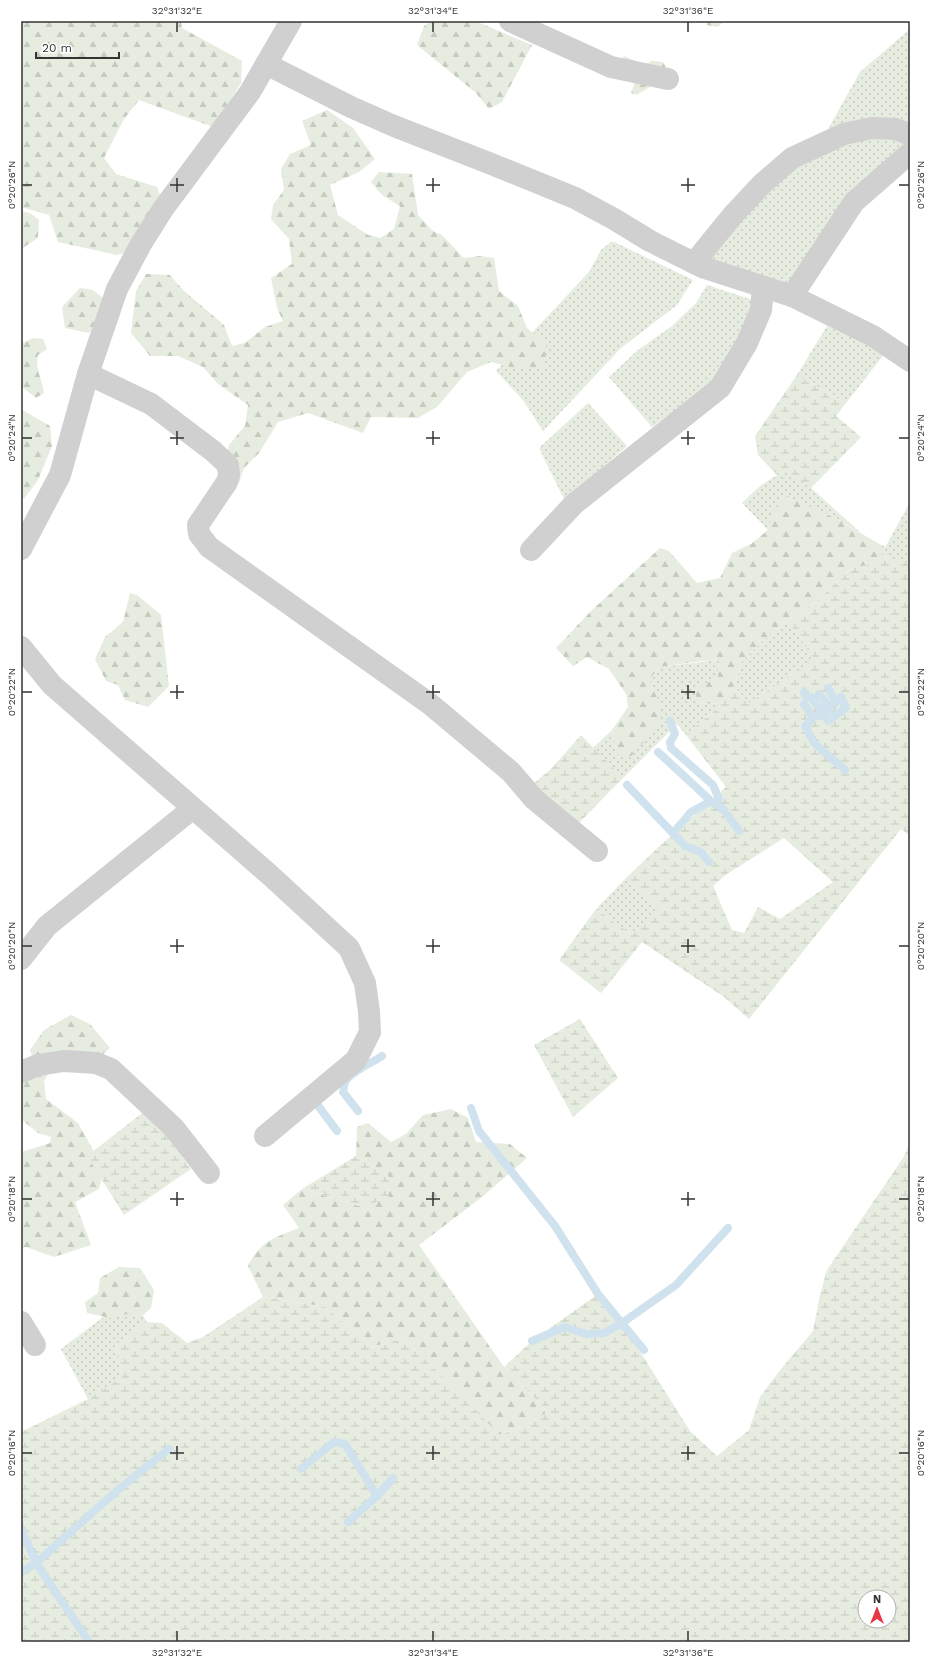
<svg xmlns="http://www.w3.org/2000/svg" width="931" height="1663" font-family="'Work Sans',sans-serif">
<defs>
<pattern id="grass-dots" width="8" height="8" patternUnits="userSpaceOnUse"><rect width="8" height="8" fill="#e6ecdf"/><path d="M2 2h.1M6 6h.1" fill="none" stroke="#c6cbc0" stroke-width="1.8" stroke-linecap="round"/></pattern>
<pattern id="forest-firs" width="22" height="20" patternUnits="userSpaceOnUse"><rect width="22" height="20" fill="#e6ecdf"/><path d="M5 1l3.5 6h-7zM16 11l3.5 6h-7z" fill="#c6cbc0"/></pattern>
<pattern id="wetland-marsh" width="20" height="14" patternUnits="userSpaceOnUse"><rect width="20" height="14" fill="#e6ecdf"/><path d="M1 5h8M5 5V1M11 12h8M15 12V8" fill="none" stroke="#c6cbc0"/></pattern>
</defs>
<rect width="100%" height="100%" fill="#fff"/>
<!-- grass -->
<g fill="url(#grass-dots)">
<polygon points="910,29 910,124 827,131 860,72"/>
<polygon points="857,137 907,140 791,287 709,263 744,212 805,156"/>
<polygon points="612,241 693,280 677,305 621,348 543,431 523,400 496,371 589,272 601,250"/>
<polygon points="707,285 753,300 750,326 709,386 652,427 609,377 638,350 672,326 696,303"/>
<polygon points="827,326 886,352 846,403 797,375"/>
<polygon points="588,403 627,446 565,501 539,448"/>
<polygon points="785,470 809,486 861,533 827,514 774,510 768,530 742,503 760,486"/>
<polygon points="910,502 910,564 881,555"/>
<polygon points="788,621 815,659 748,704 734,686 742,661 772,632"/>
<polygon points="719,660 718,677 699,704 723,703 686,735 677,724 623,778 593,748 612,730 616,754 661,706 649,680 659,667"/>
<polygon points="625,879 661,908 631,934 596,909"/>
<polygon points="130,1297 147,1322 115,1345 122,1377 88,1399 61,1349"/>
</g>
<!-- forest -->
<g fill="url(#forest-firs)">
<polygon points="21,21 181,21 182,28 242,61 241,83 213,127 139,100 124,119 104,158 116,174 157,187 168,217 153,245 117,255 58,242 49,215 21,207"/>
<polygon points="431,21 475,21 532,45 502,102 489,109 476,93 417,45 424,26"/>
<polygon points="707,21 724,21 718,27 707,25"/>
<path d="M624,56L645,65L651,61L663,62L669,73C660,83 648,87 637,95L631,93L635,82L617,65Z"/>
<polygon points="327,110 353,128 375,159 359,172 330,185 338,215 368,235 380,238 394,229 400,206 382,195 371,182 379,172 412,174 418,215 433,231 442,235 464,258 480,256 494,258 499,291 518,306 527,328 546,344 545,368 519,369 491,362 467,372 437,407 418,418 371,417 363,433 308,413 278,422 259,453 244,468 239,483 232,483 222,472 229,445 245,426 248,405 218,384 203,367 178,356 150,356 131,333 136,291 146,274 170,275 183,290 224,325 232,346 245,343 265,327 283,321 277,308 271,278 292,264 289,239 271,219 273,205 284,190 281,169 290,154 311,145 302,121"/>
<polygon points="21,211 30,213 39,220 38,238 21,249"/>
<polygon points="80,288 93,290 104,299 100,316 89,333 65,328 62,307"/>
<path d="M33,338L43,339L47,349L38,355C35,371 42,377 44,393L36,398L21,386V344Z"/>
<polygon points="21,409 50,426 52,446 38,480 24,499 21,497"/>
<polygon points="787,496 827,514 885,547 879,562 850,569 818,600 772,632 742,661 734,686 723,703 698,704 695,689 718,677 719,660 702,661 659,667 649,680 661,706 661,723 631,756 616,754 612,730 628,707 626,694 609,669 587,657 573,666 556,648 592,610 660,548 669,551 697,583 720,578 732,553 751,544 768,530 774,509"/>
<polygon points="130,593 137,595 161,615 169,686 148,707 125,700 118,685 106,681 95,659 105,637 123,622"/>
<polygon points="71,1015 90,1024 110,1048 101,1056 50,1071 44,1081 46,1099 78,1123 104,1170 99,1189 75,1202 91,1245 54,1257 26,1247 21,1248 21,1152 50,1143 51,1137 38,1133 21,1119 21,1082 33,1058 30,1050 44,1030"/>
<path d="M451,1109L468,1118L476,1142L510,1144L527,1158L482,1197L419,1245L504,1367L548,1412L526,1425L499,1435L404,1338L372,1347L326,1307L263,1297L248,1266C259,1242 275,1237 299,1228L283,1205L302,1189L359,1206L389,1176L356,1156L357,1127L368,1123L391,1142L406,1134L423,1115Z"/>
<polygon points="119,1267 140,1268 154,1290 151,1308 141,1317 128,1314 110,1318 87,1313 85,1302 98,1293 100,1278"/>
</g>
<!-- wetland -->
<g fill="url(#wetland-marsh)" fill-rule="evenodd">
<polygon points="797,375 846,403 836,416 861,437 811,488 785,470 777,475 758,455 755,436"/>
<path d="M881,555L910,564V836L901,829L749,1019L724,997L642,942L601,993L559,960L596,909L631,934L660,908L625,879L664,842L726,787L686,735L723,703L734,686L748,704L814,659L788,621L818,600L850,569L878,562ZM784,838L833,882L780,919L758,907L744,933L732,930L713,886L727,874Z"/>
<polygon points="581,735 623,778 574,828 533,784 551,769"/>
<polygon points="580,1019 618,1078 573,1117 534,1045"/>
<polygon points="145,1111 167,1136 191,1169 124,1215 87,1156"/>
<path d="M910,1143V1642H21V1432L88,1399L122,1377L115,1345L147,1322L162,1323L187,1343L203,1337L263,1297L326,1307L372,1347L404,1338L500,1435L526,1425L548,1412L504,1367L532,1341L598,1294L622,1323L690,1431L717,1456L749,1430L760,1397L781,1369L813,1331L820,1295L827,1270L903,1158ZM865,1597H889V1621H865Z"/>
<polygon points="356,1156 389,1176 389,1199 359,1206 302,1189"/>
</g>
<g fill="none" stroke-linecap="round" stroke-linejoin="round">
<!-- stream -->
<g stroke="#cfe2ee" stroke-width="8">
<polyline points="828,688 836,702 830,708"/>
<polyline points="804,692 806,697 811,697 823,714 819,716"/>
<polyline points="819,694 830,708 823,714 828,721 846,708 841,697"/>
<polyline points="804,704 813,718 805,726 814,743 845,770"/>
<polyline points="670,721 675,734 670,742 671,748 713,785 719,799 717,805"/>
<polyline points="658,752 711,801 724,810 739,831"/>
<polyline points="627,785 685,846 701,852 709,862"/>
<polyline points="673,833 691,812 711,801"/>
<polyline points="310,1107 316,1103 337,1131"/>
<polyline points="471,1108 479,1131 555,1226 598,1294 644,1350"/>
<path d="M358,1111L343,1092C344,1089 344,1085 345,1082C350,1072 372,1063 382,1056"/>
<polyline points="532,1341 565,1327 586,1334 604,1333 622,1323 676,1285 728,1228"/>
<polyline points="301,1469 334,1442 345,1444 377,1496"/>
<polyline points="348,1522 377,1496 393,1478"/>
<polyline points="21,1528 36,1563 89,1642"/>
<polyline points="21,1572 36,1563 119,1489 169,1449"/>
</g>
<!-- minor -->
<g stroke="#d0d0d0" stroke-width="22">
<polyline points="510,21 611,67 668,79"/>
<polyline points="266,64 351,107 394,126 489,163 575,198 614,219 650,241 702,267 792,296 873,336 910,361"/>
<polyline points="694,263 733,215 762,184 792,158 844,134 872,128 896,129 910,135"/>
<polyline points="792,296 854,202 910,153"/>
<polyline points="88,374 151,404 213,451 228,465 229,475 227,482 198,525 199,534 209,547 430,704 511,772 534,799 597,851"/>
<polyline points="21,549 60,475 88,374 117,289 141,244 163,209 250,92 291,21"/>
<polyline points="531,550 574,504 720,388 747,343 761,310 763,287"/>
<polyline points="21,647 52,685 271,876 349,948 365,983 369,1012 370,1032 356,1060 265,1136"/>
<polyline points="21,959 47,926 192,809"/>
<polyline points="21,1072 38,1065 64,1061 96,1063 111,1069 174,1128 209,1173"/>
<polyline points="21,1322 35,1345"/>
</g>
</g>
<!-- ticks -->
<path fill="none" stroke="#333" stroke-width="1.5" d="M177,22V32M433,22V32M688,22V32M177,178V192M433,178V192M688,178V192M22,185H32M170,185H184M426,185H440M681,185H695M899,185H909M177,431V445M433,431V445M688,431V445M22,438H32M170,438H184M426,438H440M681,438H695M899,438H909M177,685V699M433,685V699M688,685V699M22,692H32M170,692H184M426,692H440M681,692H695M899,692H909M177,939V953M433,939V953M688,939V953M22,946H32M170,946H184M426,946H440M681,946H695M899,946H909M177,1192V1206M433,1192V1206M688,1192V1206M22,1199H32M170,1199H184M426,1199H440M681,1199H695M899,1199H909M177,1446V1460M433,1446V1460M688,1446V1460M22,1453H32M170,1453H184M426,1453H440M681,1453H695M899,1453H909M177,1631V1641M433,1631V1641M688,1631V1641"/>
<!-- border -->
<rect width="931" height="1663" fill="none" stroke="#ffffff" stroke-width="44"/>
<!-- north arrow -->
<g transform="translate(877 1609)"><circle r="19" fill="#ffffff" stroke="#adadad"/>
<path d="M0-3L7 15L0 10L-7 15Z" fill="#e63946"/>
<text y="-6" font-size="11" font-weight="bold" text-anchor="middle" fill="#333333">N</text>
</g>
<!-- scale -->
<path d="M36 52v6h83v-6" fill="none" stroke="#333333" stroke-width="2"/>
<text x="42" y="52" font-size="12" fill="#333333" stroke="#ffffff" stroke-width="3" paint-order="stroke">20 m</text>
<rect x="22" y="22" width="887" height="1619" fill="none" stroke="#333" stroke-width="1.5"/>
<g font-size="10" text-anchor="middle" fill="#333">
<text x="177" y="14">32°31'32"E</text>
<text x="433" y="14">32°31'34"E</text>
<text x="688" y="14">32°31'36"E</text>
<text transform="translate(11 185) rotate(-90)" y="4">0°20'26"N</text>
<text transform="translate(920 185) rotate(-90)" y="4">0°20'26"N</text>
<text transform="translate(11 438) rotate(-90)" y="4">0°20'24"N</text>
<text transform="translate(920 438) rotate(-90)" y="4">0°20'24"N</text>
<text transform="translate(11 692) rotate(-90)" y="4">0°20'22"N</text>
<text transform="translate(920 692) rotate(-90)" y="4">0°20'22"N</text>
<text transform="translate(11 946) rotate(-90)" y="4">0°20'20"N</text>
<text transform="translate(920 946) rotate(-90)" y="4">0°20'20"N</text>
<text transform="translate(11 1199) rotate(-90)" y="4">0°20'18"N</text>
<text transform="translate(920 1199) rotate(-90)" y="4">0°20'18"N</text>
<text transform="translate(11 1453) rotate(-90)" y="4">0°20'16"N</text>
<text transform="translate(920 1453) rotate(-90)" y="4">0°20'16"N</text>
<text x="177" y="1656">32°31'32"E</text>
<text x="433" y="1656">32°31'34"E</text>
<text x="688" y="1656">32°31'36"E</text>
</g>
</svg>
